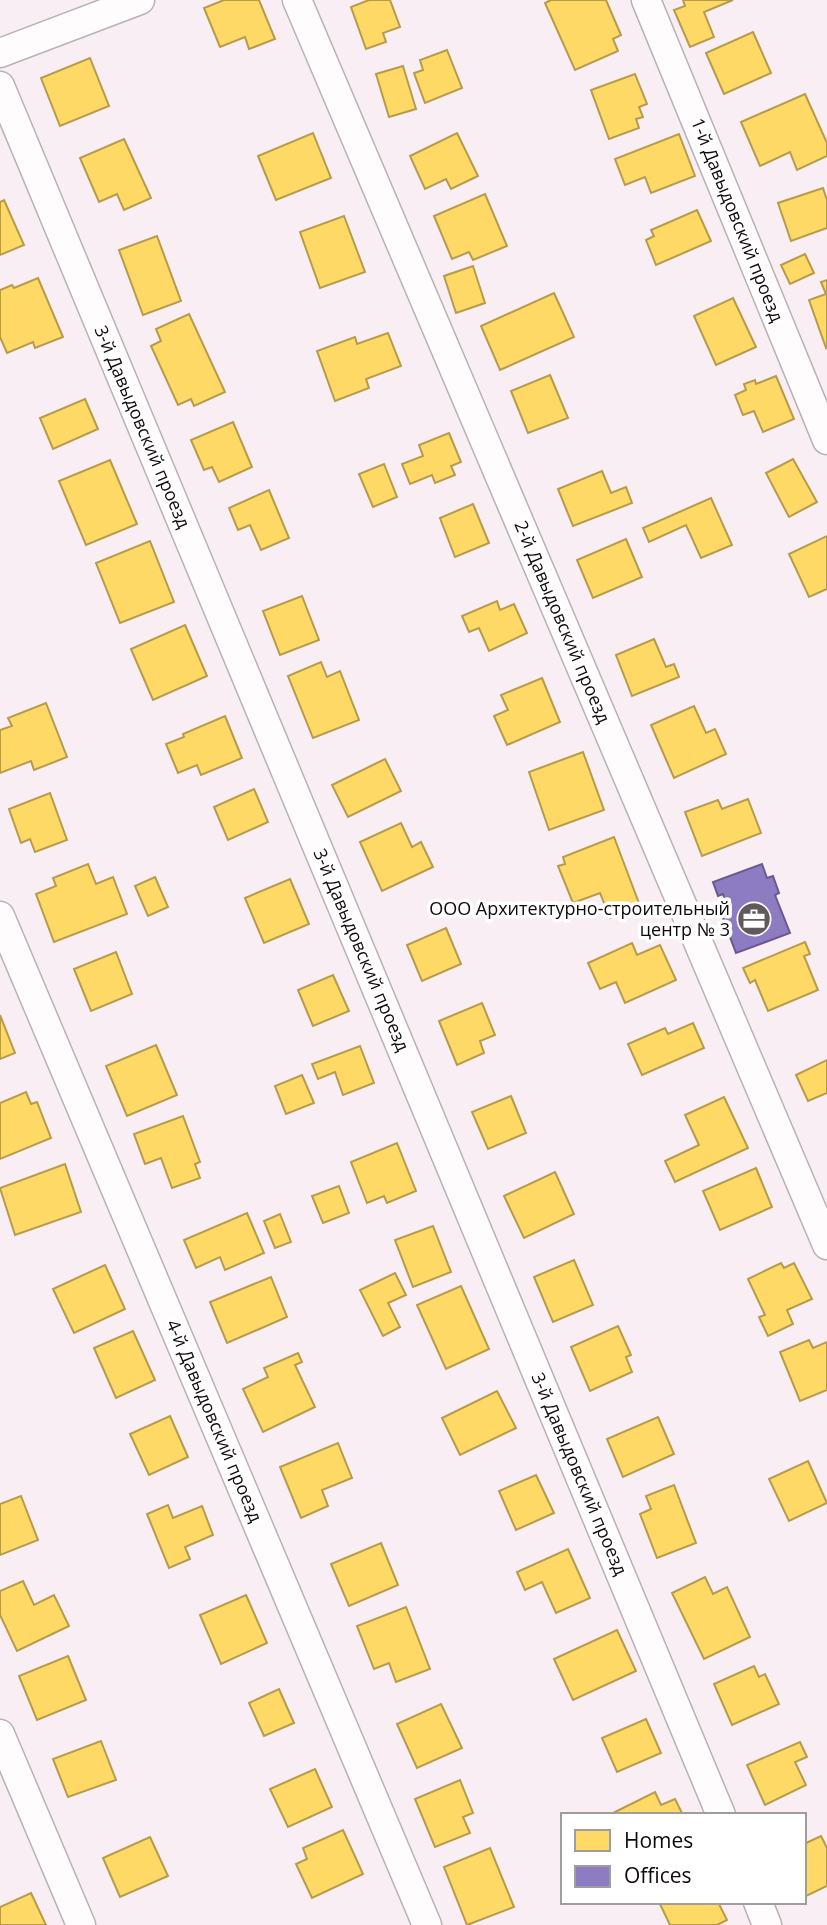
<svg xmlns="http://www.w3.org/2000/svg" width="827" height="1925" font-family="'Open Sans',sans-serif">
<rect width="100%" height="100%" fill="#f8eef4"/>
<!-- homes -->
<g fill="#ffd966" stroke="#b79b4b" stroke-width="2">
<polygon points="224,0 259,0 275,39 249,49 245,37 220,47 204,8"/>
<polygon points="369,0 390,0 400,27 383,33 386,42 366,49 351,7"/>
<polygon points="551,0 606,0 621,35 613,39 618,51 575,70 545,3"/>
<polygon points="683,0 733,0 704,12 714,37 690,47 674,10 685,6"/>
<polygon points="753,32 771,73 724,94 706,53"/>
<polygon points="447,50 462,88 425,103 414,73 423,70 420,60"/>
<polygon points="90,58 109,106 60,126 41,78"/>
<polygon points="403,66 416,109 389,117 376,74"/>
<polygon points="635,74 647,104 639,107 643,117 636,119 639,128 609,139 591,90"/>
<polygon points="805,94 827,143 827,156 797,170 790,152 760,166 741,122"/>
<polygon points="313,133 331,178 276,200 258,156"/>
<polygon points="457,133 478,176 451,189 446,179 425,189 410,156"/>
<polygon points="679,134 695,176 651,193 645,177 625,185 615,159"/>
<polygon points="124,139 151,198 124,210 117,194 99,202 80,158"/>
<polygon points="823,188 827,200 827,228 791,241 778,203"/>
<polygon points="485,194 507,246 473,260 469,252 452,259 434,216"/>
<polygon points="4,200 24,245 0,255 0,202"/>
<polygon points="697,210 711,241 656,265 646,240 654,236 651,230"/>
<polygon points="344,216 365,272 320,288 300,232"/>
<polygon points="157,236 181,301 143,315 119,250"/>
<polygon points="805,254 814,273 790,284 781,265"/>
<polygon points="473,266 485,303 456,313 444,276"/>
<polygon points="38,278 63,337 35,348 33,342 7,353 0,337 0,290 12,285 14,288"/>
<polygon points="827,280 827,347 826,348 809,300 826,294 821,282"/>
<polygon points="554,293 574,337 500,370 481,326"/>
<polygon points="733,298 756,347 716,365 694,316"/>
<polygon points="189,314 225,392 194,406 191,399 178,405 151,346 161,341 156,329"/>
<polygon points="388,333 401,366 366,379 369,388 335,401 317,351 355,337 357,344"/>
<polygon points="550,375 568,418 528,433 511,391"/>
<polygon points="776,376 794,419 763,432 754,411 743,415 735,395 746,390 744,384 755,380 756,384"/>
<polygon points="85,399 98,429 53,449 40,418"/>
<polygon points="233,422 252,467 219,482 212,467 204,470 191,440"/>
<polygon points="449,433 461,462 451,466 455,475 435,483 432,475 410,484 402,464 423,456 419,445"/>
<polygon points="793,459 817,502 789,517 766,473"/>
<polygon points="110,460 137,524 86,545 59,481"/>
<polygon points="384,464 397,497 373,507 359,474"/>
<polygon points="602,471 611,493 626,487 632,503 573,526 558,489"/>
<polygon points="269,490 289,538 261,550 250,525 238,530 229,508"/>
<polygon points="711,498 732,545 701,558 686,525 649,542 643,528"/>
<polygon points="473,504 489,543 455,557 440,518"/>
<polygon points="827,536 827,589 809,597 789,554"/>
<polygon points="626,539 642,577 593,598 577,560"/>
<polygon points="150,541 174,602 120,623 96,563"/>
<polygon points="302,596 319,640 280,655 263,611"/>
<polygon points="497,601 500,610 514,604 527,633 489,651 479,628 469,632 462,616"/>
<polygon points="185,625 207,676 153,700 131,649"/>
<polygon points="654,639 666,667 674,664 679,677 632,696 616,655"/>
<polygon points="321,662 327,677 340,671 359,720 313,738 288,676"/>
<polygon points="542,678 560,722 507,745 494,716 508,710 501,695"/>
<polygon points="46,703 67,757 34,770 31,761 0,773 0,730 12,726 8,718"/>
<polygon points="694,706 706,733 715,729 726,754 674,778 651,725"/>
<polygon points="225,716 242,758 201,775 197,765 178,773 166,744 184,737 183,734"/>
<polygon points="583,752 604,810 549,830 529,772"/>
<polygon points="385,759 401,791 348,817 332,785"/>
<polygon points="254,789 268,822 228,840 214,807"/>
<polygon points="50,793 67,840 35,852 30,839 21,843 9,809"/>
<polygon points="748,799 761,833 702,856 685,812 718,800 722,809"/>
<polygon points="401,823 412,847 421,842 433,867 382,891 360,842"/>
<polygon points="614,837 640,906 610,918 600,893 573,903 558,866 565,864 563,857"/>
<polygon points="88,864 96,884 113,877 127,914 54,942 36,894 56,886 53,878"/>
<polygon points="155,877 168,907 148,916 135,886"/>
<polygon points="290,879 309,924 264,943 245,898"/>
<polygon points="446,928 461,964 422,981 407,945"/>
<polygon points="805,942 810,954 804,956 818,990 768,1011 755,980 750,983 743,968"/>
<polygon points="632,943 637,955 660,945 676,980 625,1003 616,982 600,989 588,963"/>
<polygon points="116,952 132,994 91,1011 74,969"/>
<polygon points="333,975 349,1011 313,1026 298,990"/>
<polygon points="482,1003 495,1035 480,1041 484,1053 457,1065 439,1021"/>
<polygon points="0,1015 15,1053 0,1059"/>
<polygon points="693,1023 704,1048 642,1075 628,1044 665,1028 668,1034"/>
<polygon points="156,1045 177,1095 127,1116 106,1066"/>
<polygon points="360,1046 374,1083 343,1095 335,1072 318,1079 312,1064"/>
<polygon points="827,1060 827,1093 808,1101 796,1075"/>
<polygon points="302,1075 314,1103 286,1114 275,1086"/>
<polygon points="26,1092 31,1104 37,1102 51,1138 0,1159 0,1103"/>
<polygon points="511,1096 526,1133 488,1149 472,1112"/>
<polygon points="724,1097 748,1148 675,1182 665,1161 699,1145 685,1115"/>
<polygon points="183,1116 200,1162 195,1164 200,1178 172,1188 161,1158 145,1164 134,1134"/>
<polygon points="397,1143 416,1191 387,1203 384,1196 367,1203 351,1162"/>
<polygon points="65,1164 81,1212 15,1235 0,1188"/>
<polygon points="756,1168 772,1207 720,1230 703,1191"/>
<polygon points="555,1172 574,1214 524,1238 504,1196"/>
<polygon points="339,1186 349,1213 323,1223 312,1196"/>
<polygon points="247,1213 264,1253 225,1270 220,1257 196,1268 184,1240"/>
<polygon points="280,1214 291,1242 275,1248 264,1221"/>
<polygon points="433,1226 451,1272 413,1287 395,1240"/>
<polygon points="574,1260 593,1305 553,1322 534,1277"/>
<polygon points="781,1263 784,1268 794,1263 812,1299 787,1310 793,1324 768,1336 759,1317 765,1315 748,1279"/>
<polygon points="105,1265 125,1309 74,1333 53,1289"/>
<polygon points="395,1273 406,1295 388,1303 400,1327 383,1336 360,1290"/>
<polygon points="271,1277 287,1317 227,1343 210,1302"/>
<polygon points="461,1286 489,1349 446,1369 417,1305"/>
<polygon points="618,1326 631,1355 626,1357 632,1372 590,1391 571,1347"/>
<polygon points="133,1331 155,1380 116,1398 94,1348"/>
<polygon points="809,1340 813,1348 827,1342 827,1390 800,1401 780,1352"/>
<polygon points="298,1353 302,1362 295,1365 315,1407 263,1432 243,1389 268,1377 264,1368"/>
<polygon points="497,1391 516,1428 460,1455 442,1418"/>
<polygon points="170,1416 188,1457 149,1475 130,1434"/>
<polygon points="658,1417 674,1454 623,1477 607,1439"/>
<polygon points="338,1443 352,1478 322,1490 328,1506 301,1518 280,1467"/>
<polygon points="808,1461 827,1503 789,1521 769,1479"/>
<polygon points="536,1475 554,1513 516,1530 499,1491"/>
<polygon points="674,1485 696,1543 657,1558 640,1514 651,1509 646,1496"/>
<polygon points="21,1496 38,1540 0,1555 0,1504"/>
<polygon points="168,1505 173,1518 202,1506 213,1535 185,1547 190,1559 169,1568 147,1514"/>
<polygon points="381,1543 398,1585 349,1606 331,1564"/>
<polygon points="568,1549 590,1598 556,1613 542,1582 525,1590 517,1572"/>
<polygon points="705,1577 713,1594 727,1587 750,1637 704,1659 672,1593"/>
<polygon points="23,1581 34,1605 54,1595 69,1626 17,1651 0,1615 0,1591"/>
<polygon points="246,1595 267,1643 221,1664 200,1615"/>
<polygon points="406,1607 430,1669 396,1682 389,1663 374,1669 357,1626"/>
<polygon points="617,1630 636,1671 573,1700 554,1659"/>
<polygon points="68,1656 86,1700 37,1720 19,1676"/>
<polygon points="754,1666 759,1677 765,1674 779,1704 732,1725 714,1684"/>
<polygon points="279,1689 294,1723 264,1736 249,1703"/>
<polygon points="441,1704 462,1748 417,1768 397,1724"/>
<polygon points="646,1719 661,1753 617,1772 602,1738"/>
<polygon points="101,1741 116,1780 68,1797 53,1759"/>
<polygon points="800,1742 807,1757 795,1762 806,1785 765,1805 747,1765"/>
<polygon points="315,1769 332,1807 288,1827 270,1789"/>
<polygon points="460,1780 473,1813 463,1817 470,1833 435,1847 415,1799"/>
<polygon points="655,1792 661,1805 675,1799 683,1815 609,1815"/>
<polygon points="343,1830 363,1874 312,1898 296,1864 307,1859 303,1848"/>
<polygon points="821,1836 827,1848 827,1886 804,1897 804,1844"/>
<polygon points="150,1837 168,1876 120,1897 103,1858"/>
<polygon points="490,1848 514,1907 467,1925 444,1867"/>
<polygon points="31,1893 46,1925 0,1925 0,1907"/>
<polygon points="659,1902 718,1902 727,1920 717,1925 670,1925"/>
</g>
<!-- offices -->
<polygon fill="#8e7cc3" stroke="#685a8c" stroke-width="2" points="762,864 767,878 773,876 779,893 775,895 790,933 736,953 718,905 726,902 723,894 718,896 713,882"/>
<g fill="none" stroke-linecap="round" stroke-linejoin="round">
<!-- street casing -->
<g stroke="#b9b1b6" stroke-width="31">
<g id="street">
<polyline points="297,0 827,1245"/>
<polyline points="646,0 827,440"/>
<polyline points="0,53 140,0"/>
<polyline points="0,86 721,1815"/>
<polyline points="0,916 427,1925"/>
<polyline points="0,1734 81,1925"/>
<polyline points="758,1902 767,1925"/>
</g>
</g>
<!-- street -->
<use href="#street" stroke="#fefcfd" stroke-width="28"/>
</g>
<!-- icons -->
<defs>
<g id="office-disc" transform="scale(1.75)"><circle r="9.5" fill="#61595e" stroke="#fff"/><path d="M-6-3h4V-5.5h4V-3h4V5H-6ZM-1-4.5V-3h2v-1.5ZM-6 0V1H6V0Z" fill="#fff"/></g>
</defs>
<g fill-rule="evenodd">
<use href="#office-disc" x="754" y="919"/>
</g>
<g text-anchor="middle" stroke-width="7" stroke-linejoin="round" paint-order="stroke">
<!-- street labels -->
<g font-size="18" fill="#0f090d" stroke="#fff">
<text transform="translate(737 220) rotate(68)" y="6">1-й Давыдовский проезд</text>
<text transform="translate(142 427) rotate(67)" y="6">3-й Давыдовский проезд</text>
<text transform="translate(562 622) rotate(67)" y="6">2-й Давыдовский проезд</text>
<text transform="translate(361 950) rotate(67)" y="6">3-й Давыдовский проезд</text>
<text transform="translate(214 1421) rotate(67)" y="6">4-й Давыдовский проезд</text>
<text transform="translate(579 1474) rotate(67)" y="6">3-й Давыдовский проезд</text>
</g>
<!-- poi labels -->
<g font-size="18" fill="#0f090d" stroke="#fff" text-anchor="end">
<text x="730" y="915">ООО Архитектурно-строительный<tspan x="730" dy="21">центр № 3</tspan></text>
</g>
</g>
<!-- legend -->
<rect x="561" y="1813" width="245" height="91" fill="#ffffff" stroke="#9f9d9e" stroke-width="2"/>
<rect x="575" y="1830" width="35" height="21" fill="#ffd966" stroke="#9f9d9e" stroke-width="2"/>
<text x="624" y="1848" font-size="21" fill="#0f090d">Homes</text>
<rect x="575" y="1866" width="35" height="21" fill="#8e7cc3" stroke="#9f9d9e" stroke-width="2"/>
<text x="624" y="1883" font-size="21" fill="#0f090d">Offices</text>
</svg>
